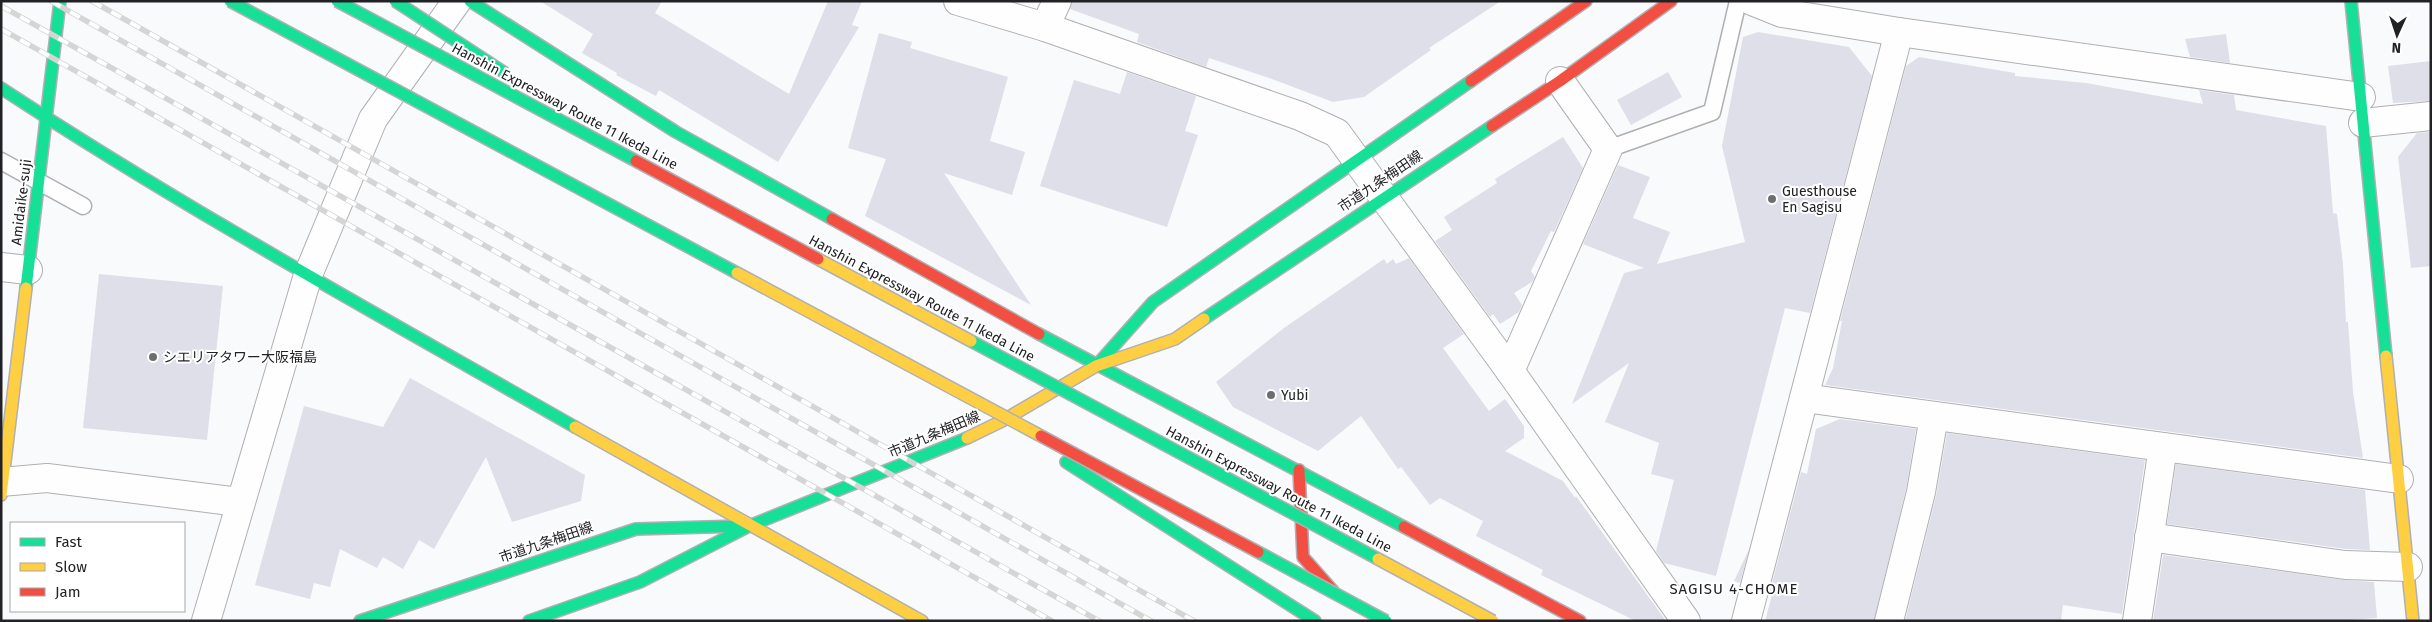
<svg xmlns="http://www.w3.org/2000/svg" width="2432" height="622" font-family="'Fira Sans','Noto Sans JP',sans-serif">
<rect width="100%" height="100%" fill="#f9fafc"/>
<!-- building -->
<g fill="#dedfe9">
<polygon points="540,1 662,1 655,13 789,94 828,1 862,1 852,25 859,27 778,162 659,90 656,96 616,75 617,73 582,53 593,34"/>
<polygon points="1072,1 1501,1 1429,48 1431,50 1364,97 1333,102 1272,79 1209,58 1206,67 1137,42 1139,34 1070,9"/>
<polygon points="1758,32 1849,47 1872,76 1810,313 1785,308 1716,576 1664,563 1656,551 1674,480 1651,474 1659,443 1605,422 1629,363 1572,404 1624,273 1644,268 1583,244 1618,165 1650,177 1633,218 1670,232 1657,264 1745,242 1722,146 1743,37"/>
<polygon points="879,33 912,42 910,48 1008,77 990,141 1025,152 1012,195 944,173 1031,305 865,216 886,159 848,148"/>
<polygon points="2226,34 2230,63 2190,57 2185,39"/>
<polygon points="1919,57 2015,73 2015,76 2086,83 2203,104 2199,90 2234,95 2236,110 2326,126 2333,213 2337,214 2343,264 2346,322 2348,322 2353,392 2363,458 1825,385 1833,368 1842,321 1840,321 1906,66"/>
<polygon points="2431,61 2431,101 2393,103 2388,66"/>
<polygon points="1127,72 1196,96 1185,131 1198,135 1167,227 1040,186 1074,80 1120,94"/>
<polygon points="1668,72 1682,97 1631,125 1617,100"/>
<polygon points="2431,132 2431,266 2411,268 2398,157 2417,133"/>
<polygon points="1563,137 1583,168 1554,232 1551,231 1531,271 1535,277 1532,282 1514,293 1522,305 1519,312 1500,324 1493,314 1490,317 1435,241 1452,230 1444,217 1497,183 1495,179"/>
<polygon points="1409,258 1464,334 1443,348 1489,411 1505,399 1524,426 1524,438 1505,451 1563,481 1575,498 1576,496 1666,621 1636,621 1541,575 1543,570 1476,536 1483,521 1440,498 1430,505 1401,467 1398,469 1361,416 1318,451 1233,407 1216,382 1284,328 1384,259 1387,264 1393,259 1396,264"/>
<polygon points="99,274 223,286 207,440 83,428"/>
<polygon points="410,378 585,475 581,501 512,522 486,457 434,549 419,540 403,569 383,557 377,568 340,549 330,587 314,583 310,599 255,585 304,406 383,427"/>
<polygon points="1840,419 1916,429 1906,489 1874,621 1765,621 1773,591 1770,591 1801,472 1807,474 1816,429"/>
<polygon points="1947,433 2145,460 2122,614 2063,605 2061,621 1905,621 1936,496"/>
<polygon points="2176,464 2365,490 2370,550 2346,549 2167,524"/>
<polygon points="1749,549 1740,583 1734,581"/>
<polygon points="2163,555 2343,580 2374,582 2377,618 2334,621 2153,621"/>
</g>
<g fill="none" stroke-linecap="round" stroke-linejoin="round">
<!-- lane casing -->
<g stroke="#b0b0b3" stroke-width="19">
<g id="lane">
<polyline points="1608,149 1712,112 1738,1"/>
<polyline points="1,161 83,206"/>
</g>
</g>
<!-- street casing -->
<g stroke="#b0b0b3" stroke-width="30">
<g id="street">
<polyline points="958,1 1045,27 1300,116 1337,133 1510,371 1686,621"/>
<polyline points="1752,1 1782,13 1899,32 2361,97"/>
<polyline points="1045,27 1057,1"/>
<polyline points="2363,123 2431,116"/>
<polyline points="1,267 28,270"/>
<polyline points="1510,371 1608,149 1560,81"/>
<polyline points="1804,398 2399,479"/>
<polyline points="1,482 47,478 239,502"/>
<polyline points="2149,537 2345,565 2408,567"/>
<polyline points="206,621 308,275 373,119 457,1"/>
<polyline points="1746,621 1899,32"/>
<polyline points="1889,621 1921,492 1934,416"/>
<polyline points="2137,621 2163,447"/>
</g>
</g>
<!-- fast casing -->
<g stroke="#b0b0b3" stroke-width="14">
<g id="fast">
<polyline points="470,1 676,132 832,219"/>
<polyline points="2351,1 2386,356"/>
<path d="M1,88C187,210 382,317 575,427"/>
<polyline points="26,288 60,1"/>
<polyline points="1204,319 1492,126"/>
<polyline points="1039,334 1404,527"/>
<polyline points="1097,365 1153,302 1471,81"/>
<polyline points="1066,462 1315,621"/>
<polyline points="360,621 636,529 742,526"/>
<polyline points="529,621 640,582 749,526 967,438"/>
</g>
</g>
<!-- slow casing -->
<g stroke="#b0b0b3" stroke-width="14">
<g id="slow">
<polyline points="2386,356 2413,621"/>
<polyline points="575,427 922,621"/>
<polyline points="967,438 1002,421 1096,366 1175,339 1204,319"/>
<polyline points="1,495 26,288"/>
</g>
</g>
<!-- jam casing -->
<g stroke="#b0b0b3" stroke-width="14">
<g id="jam">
<polyline points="1471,81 1586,1"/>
<polyline points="1492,126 1560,81 1671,1"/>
<polyline points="832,219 1039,334"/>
<polyline points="1299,470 1303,557 1333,591"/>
<polyline points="1404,527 1580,621"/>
</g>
</g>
<!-- lane -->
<use href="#lane" stroke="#fefeff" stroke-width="16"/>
<!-- street -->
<use href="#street" stroke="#fefeff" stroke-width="28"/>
<!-- fast -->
<use href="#fast" stroke="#16e098" stroke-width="11"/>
<!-- slow -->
<use href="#slow" stroke="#ffcf43" stroke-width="11"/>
<!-- jam -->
<use href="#jam" stroke="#f24e42" stroke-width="11"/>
<!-- rail casing -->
<g stroke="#d5d5d6" stroke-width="5.5">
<g id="rail">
<polyline points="51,1 1151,621"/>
<polyline points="92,1 1194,621"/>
<polyline points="1,6 1099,621"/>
<polyline points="1,29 1052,621"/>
</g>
</g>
<!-- rail -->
<use href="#rail" stroke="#fff" stroke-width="4" stroke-dasharray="11" stroke-linecap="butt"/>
<!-- fast-bridge casing -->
<g stroke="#b0b0b3" stroke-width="14" stroke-linecap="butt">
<g id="fast-bridge">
<polyline points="230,1 737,273"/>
<polyline points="337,1 636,161"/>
<polyline points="395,1 505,73"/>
<polyline points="971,341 1378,559"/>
<polyline points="1258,552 1386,621"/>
</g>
</g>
<!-- slow-bridge casing -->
<g stroke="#b0b0b3" stroke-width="14" stroke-linecap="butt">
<g id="slow-bridge">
<polyline points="818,259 971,341"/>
<polyline points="737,273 1041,436"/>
<polyline points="1378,559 1493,621"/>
</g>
</g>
<!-- jam-bridge casing -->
<g stroke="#b0b0b3" stroke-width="14" stroke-linecap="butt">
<g id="jam-bridge">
<polyline points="636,161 818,259"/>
<polyline points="1041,436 1258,552"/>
</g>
</g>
<!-- fast-bridge -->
<use href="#fast-bridge" stroke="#16e098" stroke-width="11"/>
<!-- slow-bridge -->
<use href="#slow-bridge" stroke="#ffcf43" stroke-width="11"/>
<!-- jam-bridge -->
<use href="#jam-bridge" stroke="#f24e42" stroke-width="11"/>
</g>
<!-- markers -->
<g fill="#6d6e71" stroke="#fff" stroke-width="2">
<circle cx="1772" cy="199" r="5"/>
<circle cx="153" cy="357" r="5"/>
<circle cx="1271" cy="395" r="5"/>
</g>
<g text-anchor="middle" stroke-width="4" stroke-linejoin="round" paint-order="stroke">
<!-- street labels -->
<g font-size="14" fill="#222226" stroke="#fff">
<text transform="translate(565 106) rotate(28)" y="5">Hanshin Expressway Route 11 Ikeda Line</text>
<text transform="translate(1380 181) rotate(-34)" y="5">市道九条梅田線</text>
<text transform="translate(21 202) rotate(-83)" y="5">Amidaike-suji</text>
<text transform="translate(922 298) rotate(28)" y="5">Hanshin Expressway Route 11 Ikeda Line</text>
<text transform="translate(934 434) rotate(-23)" y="5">市道九条梅田線</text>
<text transform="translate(1279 489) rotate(28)" y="5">Hanshin Expressway Route 11 Ikeda Line</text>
<text transform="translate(546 542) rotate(-19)" y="5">市道九条梅田線</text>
</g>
<!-- poi labels -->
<g font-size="14" fill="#222226" stroke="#fff" text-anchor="start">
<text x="1782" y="196">Guesthouse<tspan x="1782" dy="16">En Sagisu</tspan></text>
<text x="163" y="362">シエリアタワー大阪福島</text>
<text x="1281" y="400">Yubi</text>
</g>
<!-- neighbourhood labels -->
<g font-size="15" letter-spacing="1" fill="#222226" stroke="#fff">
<text x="1734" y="594">SAGISU 4-CHOME</text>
</g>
</g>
<!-- border -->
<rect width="2432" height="622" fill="none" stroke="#222226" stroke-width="5"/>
<!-- legend -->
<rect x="10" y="522" width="175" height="90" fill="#ffffff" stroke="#a7a7a8"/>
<rect x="20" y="538" width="25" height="8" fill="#16e098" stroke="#a7a7a8"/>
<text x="55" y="547" font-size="15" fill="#222226">Fast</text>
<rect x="20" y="563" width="25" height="8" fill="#ffcf43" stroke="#a7a7a8"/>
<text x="55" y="572" font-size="15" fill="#222226">Slow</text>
<rect x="20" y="588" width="25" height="8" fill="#f24e42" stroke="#a7a7a8"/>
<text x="55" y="597" font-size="15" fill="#222226">Jam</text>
<!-- north arrow -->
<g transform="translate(2397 35) rotate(183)" stroke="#ffffff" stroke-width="4" paint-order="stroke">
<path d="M0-4L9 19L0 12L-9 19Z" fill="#222226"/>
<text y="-8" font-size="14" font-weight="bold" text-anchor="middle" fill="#222226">N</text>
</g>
</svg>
